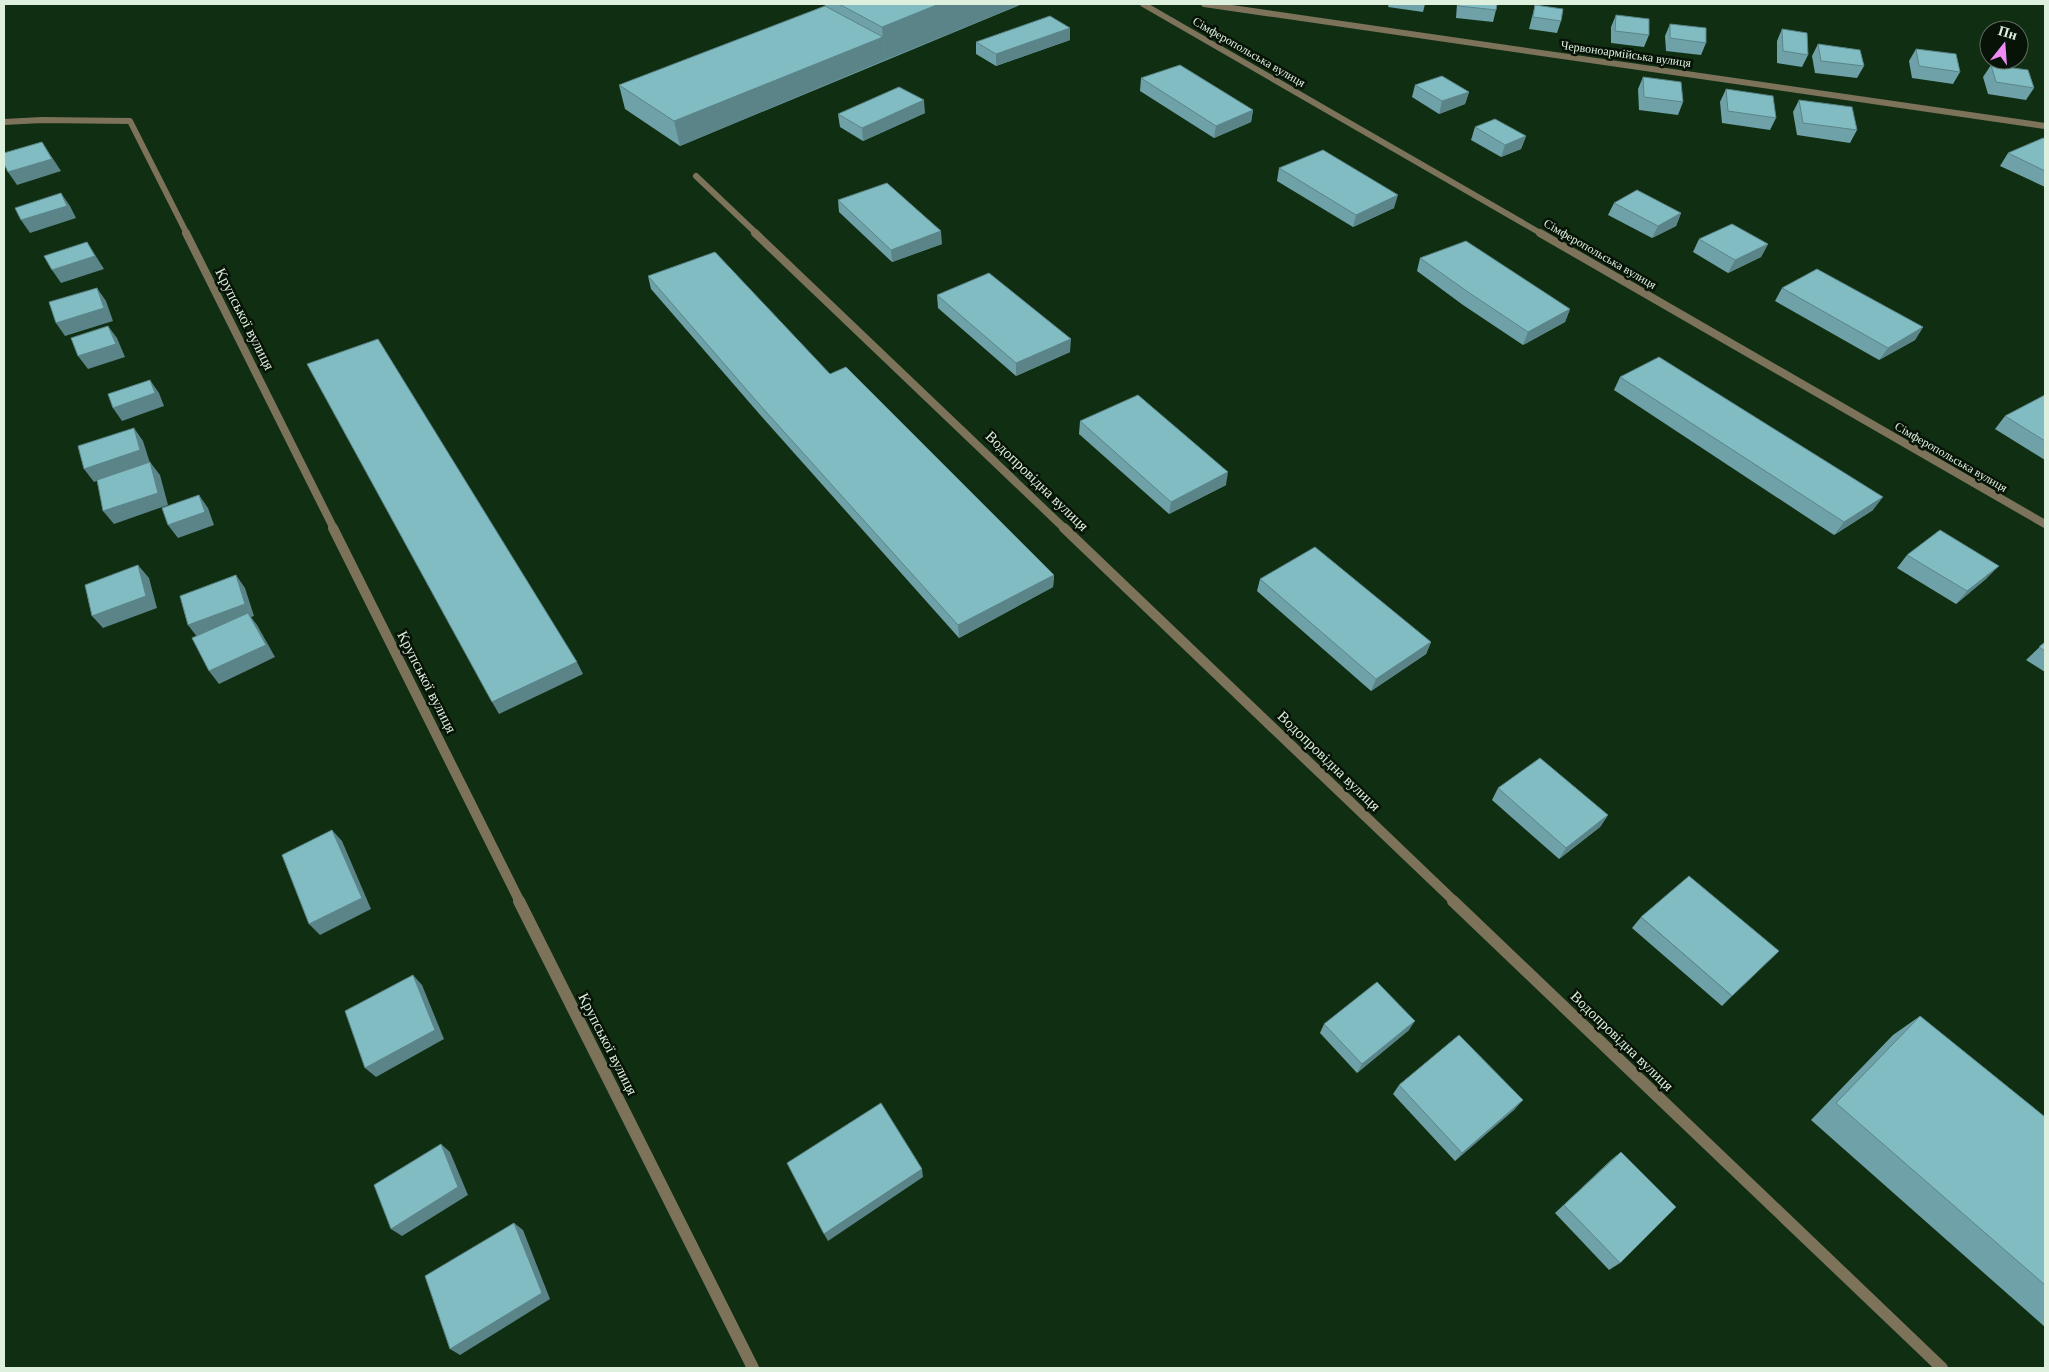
<svg xmlns="http://www.w3.org/2000/svg" width="2049" height="1372" font-family="Georgia,serif">
<rect width="100%" height="100%" fill="#102e12"/>
<g fill="none" stroke-linecap="round" stroke-linejoin="round">
<!-- minor-far3 -->
<g stroke="#7d725a" stroke-width="6">
<polyline points="1143,4 1542,234"/>
<polyline points="1204,4 2045,126"/>
<polyline points="4,122 42,120 130,121 187,234"/>
<polyline points="696,176 757,234"/>
</g>
<!-- minor-far2 -->
<g stroke="#7d725a" stroke-width="8">
<polyline points="186,233 334,529"/>
<polyline points="755,233 1065,529"/>
<polyline points="1540,233 2045,524"/>
</g>
<!-- minor-far1 -->
<g stroke="#7d725a" stroke-width="10">
<polyline points="333,528 520,902"/>
<polyline points="1064,528 1455,902"/>
</g>
<!-- minor -->
<g stroke="#7d725a" stroke-width="12">
<polyline points="519,901 753,1368"/>
<polyline points="1453,901 1942,1368"/>
</g>
</g>
<!-- wall -->
<g fill="#6fa2a8">
<polygon points="825,4 1022,4 680,146 625,109 619,85 825,6"/>
<polygon points="1389,4 1425,4 1423,12 1388,7"/>
<polygon points="1457,4 1497,4 1496,10 1493,22 1456,18"/>
<polygon points="1535,5 1561,21 1557,33 1529,29"/>
<polygon points="1616,15 1649,35 1644,47 1611,43 1611,27"/>
<polygon points="1670,24 1706,43 1701,55 1666,51 1665,36"/>
<polygon points="1070,28 1070,40 996,66 976,54 976,42"/>
<polygon points="1782,29 1808,55 1802,67 1777,63 1777,41"/>
<polygon points="1818,44 1864,66 1857,78 1815,73 1812,56"/>
<polygon points="1916,49 1960,72 1953,84 1912,78 1909,61"/>
<polygon points="1991,65 2034,88 2026,100 1988,94 1983,77"/>
<polygon points="1643,77 1683,102 1678,115 1639,110 1638,89"/>
<polygon points="1141,78 1253,110 1251,122 1214,138 1140,91"/>
<polygon points="1415,85 1469,92 1465,104 1439,114 1412,97"/>
<polygon points="1726,89 1776,118 1770,130 1722,123 1720,102"/>
<polygon points="1799,100 1857,130 1850,143 1797,135 1793,112"/>
<polygon points="925,113 863,141 840,127 838,114"/>
<polygon points="1475,127 1526,136 1521,149 1501,157 1471,140"/>
<polygon points="2045,139 2045,187 2000,166 2008,153"/>
<polygon points="1279,168 1394,208 1353,227 1277,181"/>
<polygon points="838,200 942,244 892,262 839,212"/>
<polygon points="1614,203 1681,213 1676,226 1652,238 1608,215"/>
<polygon points="1699,239 1768,244 1761,257 1728,273 1693,252"/>
<polygon points="1420,258 1570,309 1565,322 1523,345 1463,305 1417,271"/>
<polygon points="648,276 830,374 1054,575 1053,587 959,638 762,417 651,289"/>
<polygon points="1782,288 1923,327 1915,340 1879,360 1775,301"/>
<polygon points="937,295 1070,352 1016,376 938,308"/>
<polygon points="1620,377 1873,510 1834,535 1614,390"/>
<polygon points="2045,395 2045,460 1995,429 2005,416"/>
<polygon points="1080,421 1226,485 1169,514 1079,434"/>
<polygon points="1907,555 1987,578 1956,604 1897,568"/>
<polygon points="1260,579 1431,642 1426,654 1371,691 1257,591"/>
<polygon points="2045,642 2045,672 2026,660"/>
<polygon points="1498,788 1608,815 1600,827 1559,859 1492,800"/>
<polygon points="1641,917 1732,996 1722,1006 1632,928"/>
<polygon points="1920,1016 2045,1117 2045,1327 1811,1120 1893,1035"/>
<polygon points="1324,1024 1409,1030 1357,1073 1320,1033"/>
<polygon points="1399,1085 1515,1109 1455,1161 1393,1094"/>
<polygon points="1621,1152 1620,1263 1609,1270 1555,1213 1611,1160"/>
</g>
<!-- shaded-wall -->
<g fill="#5a8488">
<polygon points="939,4 1022,4 885,60 882,27"/>
<polygon points="1070,28 1070,40 996,66 996,54"/>
<polygon points="883,37 885,60 680,146 674,121"/>
<polygon points="1469,92 1465,104 1439,114 1442,101"/>
<polygon points="924,100 925,113 863,141 862,128"/>
<polygon points="1253,110 1251,122 1214,138 1216,126"/>
<polygon points="1526,136 1521,149 1501,157 1505,145"/>
<polygon points="42,142 61,171 17,185 8,172"/>
<polygon points="61,193 70,206 76,218 30,233 21,220"/>
<polygon points="1398,195 1394,208 1353,227 1356,215"/>
<polygon points="1681,213 1676,226 1652,238 1658,226"/>
<polygon points="941,231 942,244 892,262 891,250"/>
<polygon points="87,242 104,269 61,283 52,270"/>
<polygon points="1768,244 1761,257 1728,273 1735,260"/>
<polygon points="97,288 106,301 113,321 65,336 56,323"/>
<polygon points="1570,309 1565,322 1523,345 1528,332"/>
<polygon points="108,326 117,338 125,357 88,369 78,356"/>
<polygon points="1923,327 1915,340 1879,360 1888,348"/>
<polygon points="1071,339 1070,352 1016,376 1016,363"/>
<polygon points="150,380 159,393 164,406 122,421 113,408"/>
<polygon points="134,428 143,441 150,463 94,482 84,469"/>
<polygon points="150,462 160,475 168,505 114,524 103,511"/>
<polygon points="1228,472 1226,485 1169,514 1171,502"/>
<polygon points="199,495 208,508 214,525 178,538 168,525"/>
<polygon points="1883,497 1873,510 1834,535 1844,522"/>
<polygon points="138,565 149,578 157,608 103,628 92,616"/>
<polygon points="1999,566 1987,578 1956,604 1967,591"/>
<polygon points="236,575 245,588 254,616 251,617 257,625 275,657 219,684 209,671 198,638 188,625"/>
<polygon points="1054,575 1053,587 959,638 958,625"/>
<polygon points="1431,642 1426,654 1371,691 1376,679"/>
<polygon points="577,662 583,674 499,714 492,702"/>
<polygon points="1608,815 1600,827 1559,859 1566,848"/>
<polygon points="332,830 342,841 371,909 320,935 309,924"/>
<polygon points="413,975 422,985 444,1039 376,1077 365,1068"/>
<polygon points="1415,1021 1409,1030 1357,1073 1362,1064"/>
<polygon points="1523,1100 1515,1109 1455,1161 1462,1153"/>
<polygon points="441,1144 450,1152 468,1195 402,1236 391,1229"/>
<polygon points="922,1169 923,1177 828,1241 824,1234"/>
<polygon points="514,1223 523,1230 550,1299 460,1355 450,1349"/>
</g>
<!-- building -->
<g fill="#81bcc3" stroke="#5a8488">
<polygon points="839,4 939,4 882,27"/>
<polygon points="1459,4 1497,4 1496,10 1459,6"/>
<polygon points="1535,5 1563,9 1561,21 1533,17"/>
<polygon points="825,6 883,37 674,121 619,85"/>
<polygon points="1616,15 1649,19 1649,35 1615,31"/>
<polygon points="1050,16 1070,28 996,54 976,42"/>
<polygon points="1670,24 1706,28 1706,43 1670,38"/>
<polygon points="1782,29 1807,33 1808,55 1783,51"/>
<polygon points="1818,44 1860,50 1864,66 1821,61"/>
<polygon points="1916,49 1956,54 1960,72 1919,66"/>
<polygon points="1180,65 1253,110 1216,126 1141,78"/>
<polygon points="1991,65 2028,70 2034,88 1996,82"/>
<polygon points="1442,76 1469,92 1442,101 1415,85"/>
<polygon points="1643,77 1681,82 1683,102 1644,97"/>
<polygon points="899,87 924,100 862,128 838,114"/>
<polygon points="1726,89 1773,96 1776,118 1728,111"/>
<polygon points="1799,100 1852,107 1857,130 1803,123"/>
<polygon points="1495,119 1526,136 1505,145 1475,127"/>
<polygon points="2043,138 2045,139 2045,171 2008,153"/>
<polygon points="42,142 52,159 8,172 4,164 4,153"/>
<polygon points="1323,150 1398,195 1356,215 1279,168"/>
<polygon points="887,183 941,231 891,250 838,200"/>
<polygon points="1637,190 1681,213 1658,226 1614,203"/>
<polygon points="61,193 67,206 21,220 15,208"/>
<polygon points="1732,224 1768,244 1735,260 1699,239"/>
<polygon points="1466,241 1570,309 1528,332 1468,292 1420,258"/>
<polygon points="87,242 95,256 52,270 44,256"/>
<polygon points="715,252 830,374 846,367 1054,575 958,625 759,404 648,276"/>
<polygon points="1817,269 1923,327 1888,348 1782,288"/>
<polygon points="989,273 1071,339 1016,363 937,295"/>
<polygon points="97,288 104,308 56,323 49,302"/>
<polygon points="108,326 116,344 78,356 71,338"/>
<polygon points="378,339 577,662 492,702 307,364"/>
<polygon points="1659,357 1883,497 1844,522 1620,377"/>
<polygon points="150,380 155,393 113,408 108,394"/>
<polygon points="1138,395 1228,472 1171,502 1080,421"/>
<polygon points="2045,395 2045,441 2005,416"/>
<polygon points="134,428 140,450 84,469 78,446"/>
<polygon points="150,462 158,493 103,511 97,480"/>
<polygon points="199,495 205,512 168,525 162,508"/>
<polygon points="1940,530 1999,566 1967,591 1907,555"/>
<polygon points="1315,547 1431,642 1376,679 1260,579"/>
<polygon points="138,565 146,596 92,616 85,585"/>
<polygon points="236,575 245,604 188,625 180,596"/>
<polygon points="248,613 266,645 209,671 192,638"/>
<polygon points="2045,642 2045,651 2039,647"/>
<polygon points="1540,758 1608,815 1566,848 1498,788"/>
<polygon points="332,830 362,898 309,924 282,855"/>
<polygon points="1689,876 1779,951 1732,996 1641,917"/>
<polygon points="413,975 435,1030 365,1068 345,1011"/>
<polygon points="1377,982 1415,1021 1362,1064 1324,1024"/>
<polygon points="1920,1016 2045,1117 2045,1285 1836,1103"/>
<polygon points="1459,1035 1523,1100 1462,1153 1399,1085"/>
<polygon points="881,1103 922,1169 824,1234 787,1163"/>
<polygon points="441,1144 458,1187 391,1229 374,1185"/>
<polygon points="1621,1152 1676,1207 1620,1263 1564,1205"/>
<polygon points="514,1223 542,1293 450,1349 425,1276"/>
</g>
<g text-anchor="middle" stroke-width="5" stroke-linejoin="round" paint-order="stroke">
<!-- far-street labels -->
<g font-size="12" fill="#ddefdd" stroke="#071307">
<text transform="translate(1249 52) rotate(30)" y="4">Сімферопольська вулиця</text>
<text transform="translate(1626 54) rotate(8)" y="4">Червоноармійська вулиця</text>
<text transform="translate(1600 254) rotate(30)" y="4">Сімферопольська вулиця</text>
<text transform="translate(1951 457) rotate(30)" y="4">Сімферопольська вулиця</text>
</g>
<!-- street labels -->
<g font-size="15" fill="#ddefdd" stroke="#071307">
<text transform="translate(245 319) rotate(63)" y="5">Крупської вулиця</text>
<text transform="translate(1037 481) rotate(44)" y="5">Водопровідна вулиця</text>
<text transform="translate(427 682) rotate(63)" y="5">Крупської вулиця</text>
<text transform="translate(1329 761) rotate(44)" y="5">Водопровідна вулиця</text>
<text transform="translate(1622 1041) rotate(44)" y="5">Водопровідна вулиця</text>
<text transform="translate(608 1044) rotate(63)" y="5">Крупської вулиця</text>
</g>
</g>
<!-- border -->
<rect width="2049" height="1372" fill="none" stroke="#ddefdd" stroke-width="10"/>
<!-- north arrow -->
<g transform="translate(2004 45) rotate(17)"><circle r="24" fill="#071307" stroke="#5d6b5d"/>
<path d="M0-4L9 19L0 12L-9 19Z" fill="#f08bf5"/>
<text y="-8" font-size="14" font-weight="bold" text-anchor="middle" fill="#ddefdd">Пн</text>
</g>
</svg>
